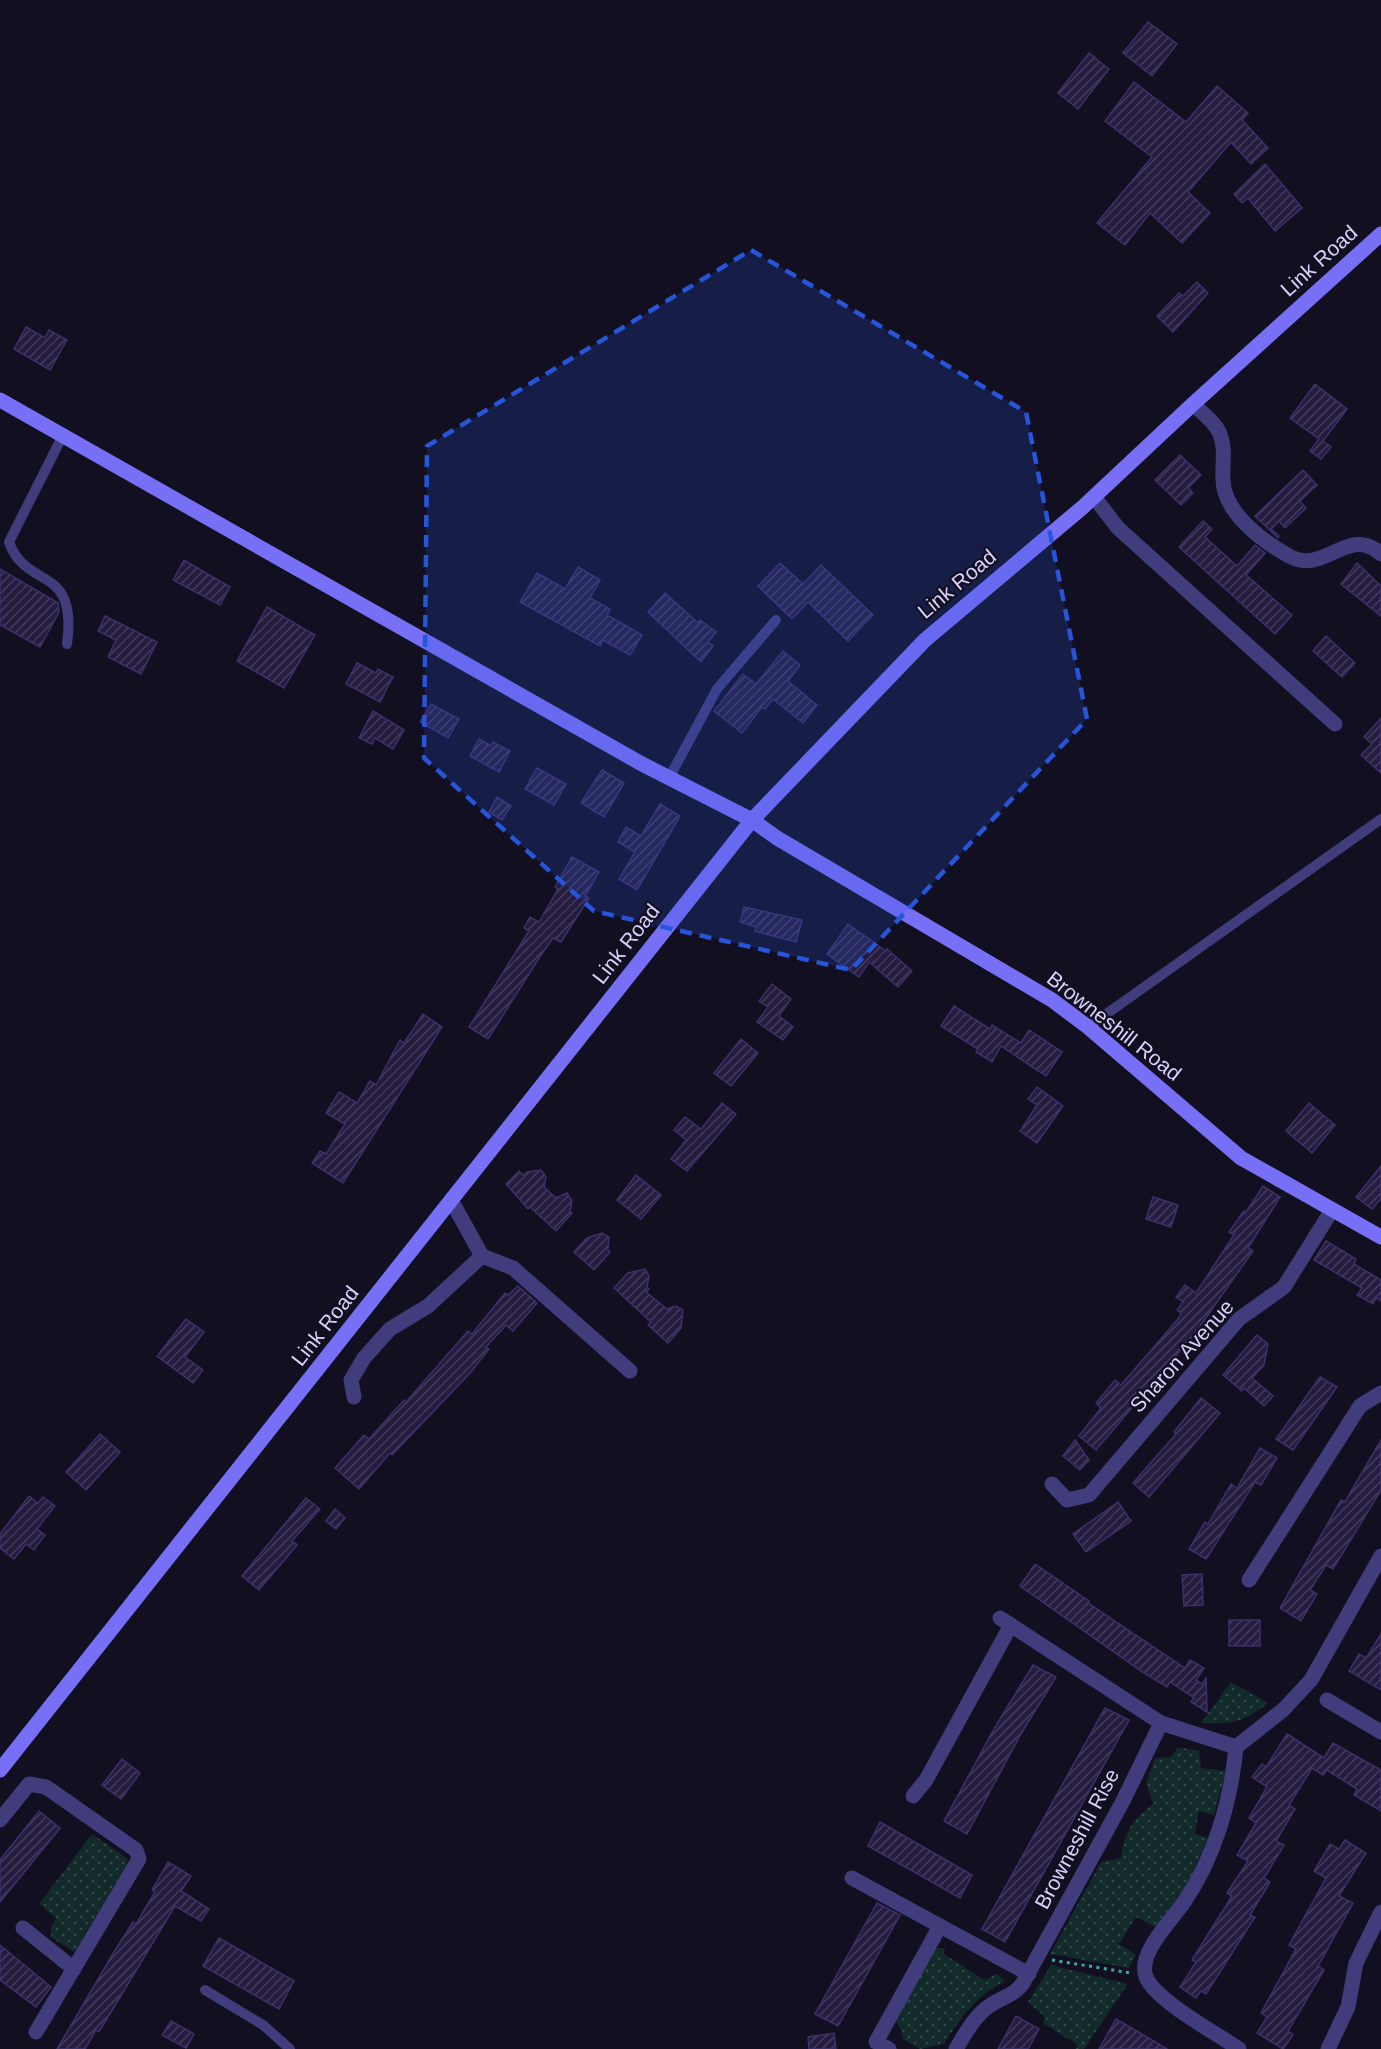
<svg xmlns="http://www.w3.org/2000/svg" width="1381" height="2049" font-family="Helvetica,sans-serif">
<defs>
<pattern id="grass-dots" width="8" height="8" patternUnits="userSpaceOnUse" patternTransform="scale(1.5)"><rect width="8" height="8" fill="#122a2a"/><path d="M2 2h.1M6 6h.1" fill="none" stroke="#34484a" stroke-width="1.8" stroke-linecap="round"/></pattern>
<pattern id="building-hatch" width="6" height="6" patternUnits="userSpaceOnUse" patternTransform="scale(1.5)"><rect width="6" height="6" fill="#251c40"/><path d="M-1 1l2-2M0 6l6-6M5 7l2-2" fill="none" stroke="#443c5c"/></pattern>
</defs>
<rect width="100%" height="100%" fill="#120f21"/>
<!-- grass -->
<g fill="url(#grass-dots)">
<path d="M1231,1682L1268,1703C1243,1723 1232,1724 1201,1723Z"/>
<path d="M1178,1747L1199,1751L1201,1768L1226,1771L1214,1815L1199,1811L1195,1834L1208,1838L1188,1884L1155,1927L1136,1917L1119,1944L1136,1955L1129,1968L1050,1954L1101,1862L1121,1858C1124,1833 1133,1819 1153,1804L1146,1783L1155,1758L1171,1757Z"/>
<polygon points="92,1834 128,1859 126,1866 74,1952 51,1937 51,1927 56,1918 39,1904"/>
<path d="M935,1948H945L944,1954L984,1980L997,1974L1005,1981C977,1995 961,2017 944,2044L920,2049L903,2039L902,2031L894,2018Z"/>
<polygon points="1051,1965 1128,1984 1084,2049 1076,2049 1077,2044 1044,2024 1044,2016 1028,2002"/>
</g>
<!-- building -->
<g fill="url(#building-hatch)" stroke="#3d306b" stroke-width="1.5">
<polygon points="1148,22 1177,44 1152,76 1123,53"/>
<polygon points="1089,53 1109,69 1078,109 1058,93"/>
<polygon points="1134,82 1186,122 1217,86 1248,113 1242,120 1268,148 1251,164 1231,142 1188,192 1210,213 1182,243 1150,213 1125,245 1097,223 1152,157 1105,121"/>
<polygon points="1265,164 1302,208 1275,231 1248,198 1242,203 1234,194"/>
<polygon points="1197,282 1208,293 1173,332 1157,316 1179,293 1183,296"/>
<polygon points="26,327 45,338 49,330 67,340 50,370 14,349"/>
<polygon points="1315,384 1347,409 1323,441 1331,447 1321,459 1310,451 1319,439 1290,418"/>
<polygon points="1180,455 1201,475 1188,488 1193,493 1181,505 1155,480"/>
<polygon points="1303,470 1317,485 1300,501 1306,508 1285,528 1279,521 1271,529 1279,536 1278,538 1255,516"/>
<polygon points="1203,521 1212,529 1205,537 1237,566 1255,545 1265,553 1246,575 1292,615 1275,634 1179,547"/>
<polygon points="184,560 230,587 220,605 173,580"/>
<polygon points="780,563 803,584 821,565 873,615 848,641 808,602 792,619 758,586"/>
<polygon points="1357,563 1381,586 1381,616 1341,584"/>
<polygon points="578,567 600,580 590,598 610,609 607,615 642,635 630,655 603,640 600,646 520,602 537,573 565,589"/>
<polygon points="0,569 58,603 59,612 40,647 0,625"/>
<polygon points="665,593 698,623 700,620 716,632 708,642 713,646 701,662 648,612"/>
<polygon points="267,607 315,635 284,688 237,661"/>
<polygon points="105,616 157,642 141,674 108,657 116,640 98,631"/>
<polygon points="1326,636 1355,663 1342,677 1313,651"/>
<polygon points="783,651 800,665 788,681 817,705 803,723 773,699 765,709 762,707 742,733 714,711 743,674 756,684"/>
<polygon points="357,663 376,673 378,669 393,677 380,702 346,684"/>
<polygon points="431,704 459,719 448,738 420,722"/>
<polygon points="373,711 404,730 393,749 375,738 372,744 359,738"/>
<polygon points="1381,718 1381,773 1361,755 1372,744 1364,737"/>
<polygon points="479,739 491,746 493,742 510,751 499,772 470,756"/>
<polygon points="537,768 566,784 554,805 525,789"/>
<polygon points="602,770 624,783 604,817 581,803"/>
<polygon points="497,797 511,806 502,820 489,812"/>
<polygon points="660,804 680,816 637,890 619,879 635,852 618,842 626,827 641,836"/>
<polygon points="572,857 599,872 585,896 589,898 561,942 553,938 543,952 488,1039 469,1027 529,931 524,928 530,917 539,922 558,889 555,887"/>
<polygon points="744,907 802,920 796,942 755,931 756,927 740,922"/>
<polygon points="848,924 886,951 887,949 912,971 898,987 869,962 859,977 827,954"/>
<polygon points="772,984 791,999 779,1016 793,1027 783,1040 757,1022 768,1007 759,1001"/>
<polygon points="954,1006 990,1029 992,1025 1021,1043 1029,1030 1062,1052 1046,1076 1001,1046 992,1062 976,1052 978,1049 941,1026"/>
<polygon points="423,1014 442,1027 343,1183 312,1163 320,1151 326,1154 345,1124 326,1113 339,1092 357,1103 370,1081 376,1085 400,1040 404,1043"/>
<polygon points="741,1039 758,1053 731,1086 714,1073"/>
<polygon points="1037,1087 1063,1106 1037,1143 1020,1131 1037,1105 1028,1099"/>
<polygon points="722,1103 736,1114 687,1171 671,1159 686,1140 674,1130 685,1117 701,1129"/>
<polygon points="1309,1103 1335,1125 1312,1153 1286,1131"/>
<polygon points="1381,1166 1381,1199 1372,1209 1356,1197"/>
<polygon points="541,1170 546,1177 544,1187 556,1198 567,1193 572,1201 570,1211 572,1213 556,1231 530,1207 528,1209 506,1184 519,1171 523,1175 527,1172"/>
<polygon points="636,1175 661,1195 641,1219 617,1200"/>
<polygon points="1263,1186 1280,1197 1248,1248 1253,1251 1196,1332 1096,1450 1079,1436 1101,1408 1096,1403 1115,1380 1121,1385 1178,1319 1181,1313 1177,1310 1183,1302 1176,1297 1185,1285 1196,1293 1234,1235 1229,1232 1244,1211 1246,1212"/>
<polygon points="1153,1197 1178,1205 1171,1227 1146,1219"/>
<polygon points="602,1233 609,1237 608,1250 610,1252 594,1270 574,1252 587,1238"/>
<polygon points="1326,1241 1356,1259 1354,1264 1381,1280 1381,1301 1376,1298 1373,1304 1357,1295 1362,1288 1314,1260"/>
<polygon points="645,1269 649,1276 647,1287 649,1289 646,1292 667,1309 676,1306 683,1310 681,1328 668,1343 648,1325 651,1322 614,1288 628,1273"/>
<polygon points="518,1286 537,1303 513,1331 506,1325 486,1347 489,1349 471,1372 392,1455 390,1453 359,1489 335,1468 364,1435 369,1439 404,1400 406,1402 468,1331 472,1334 505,1293 508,1295"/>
<polygon points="186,1319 204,1332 185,1357 203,1370 193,1383 157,1356"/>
<polygon points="1257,1335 1268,1344 1264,1365 1252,1378 1273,1396 1264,1406 1244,1388 1242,1391 1223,1375"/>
<polygon points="1320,1377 1337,1387 1293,1450 1276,1439"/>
<polygon points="1201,1398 1220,1413 1149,1497 1133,1483 1176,1434 1174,1432"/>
<polygon points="100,1434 120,1452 86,1490 66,1472"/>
<polygon points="1075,1440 1089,1460 1080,1470 1063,1456"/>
<polygon points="1381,1440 1381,1490 1333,1569 1326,1565 1310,1590 1317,1594 1301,1621 1280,1608 1341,1500 1345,1502"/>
<polygon points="1260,1448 1277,1458 1261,1485 1255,1482 1206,1559 1189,1549 1205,1522 1208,1524 1231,1484 1237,1488"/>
<polygon points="29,1496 38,1503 43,1497 55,1506 37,1529 45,1535 34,1550 26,1544 14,1559 0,1548 0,1534"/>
<polygon points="306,1498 320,1509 292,1541 297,1545 259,1590 242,1576"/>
<polygon points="1118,1502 1131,1521 1086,1552 1073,1534"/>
<polygon points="335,1509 345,1518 336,1529 326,1521"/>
<polygon points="1035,1564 1089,1601 1088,1603 1185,1668 1190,1660 1204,1668 1196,1680 1202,1684 1206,1678 1207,1712 1191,1702 1194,1698 1170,1682 1167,1687 1141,1671 1020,1586"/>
<polygon points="1202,1574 1203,1605 1184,1606 1182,1575"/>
<rect x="1229" y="1620" width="31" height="26"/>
<polygon points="1381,1634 1381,1690 1349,1671 1359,1654 1366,1658"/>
<polygon points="1033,1665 1056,1677 1022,1732 967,1834 944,1821 995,1727"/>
<polygon points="1105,1708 1129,1720 1005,1942 982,1929"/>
<polygon points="1287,1734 1324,1758 1333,1743 1381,1770 1381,1811 1354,1795 1357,1789 1333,1774 1327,1770 1323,1775 1312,1768 1289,1805 1295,1809 1276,1841 1284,1845 1264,1878 1270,1882 1250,1915 1255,1917 1206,1994 1201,1991 1196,1998 1180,1987 1196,1962 1192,1960 1232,1896 1227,1893 1248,1861 1237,1855 1256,1823 1249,1818 1267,1787 1252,1777 1262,1764 1266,1767"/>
<polygon points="122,1759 140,1773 121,1799 102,1785"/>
<polygon points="39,1811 60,1828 0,1902 0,1860"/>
<polygon points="880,1822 972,1875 960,1898 868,1846"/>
<polygon points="1345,1840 1366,1853 1339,1896 1353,1903 1318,1966 1324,1970 1288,2031 1293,2035 1283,2049 1257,2033 1267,2017 1261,2013 1296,1949 1289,1945 1326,1878 1314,1871 1330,1844 1339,1849"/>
<polygon points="168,1862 191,1876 181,1891 209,1909 201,1921 175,1906 99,2032 96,2030 85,2049 57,2049 114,1952 133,1922 136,1924 155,1892 152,1890"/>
<polygon points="877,1903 900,1915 838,2026 815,2014"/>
<polygon points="219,1938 294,1981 279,2009 203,1966"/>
<polygon points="0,1945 51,1987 36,2007 0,1980"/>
<polygon points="1016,2016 1039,2029 1028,2049 998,2049"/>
<polygon points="1116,2019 1147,2037 1167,2049 1099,2049"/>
<polygon points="171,2021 194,2034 186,2048 162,2035"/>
<polygon points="834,2033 836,2049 809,2049 808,2037"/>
</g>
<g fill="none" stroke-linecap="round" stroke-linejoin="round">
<!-- path -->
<polyline stroke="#36aba8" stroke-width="3" stroke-dasharray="3 4.5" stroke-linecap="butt" points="1052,1960 1131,1973"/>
<!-- lane -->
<g stroke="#413d7c" stroke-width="10">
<path d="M63,435L9,542C26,591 78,563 67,644"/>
<polyline points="669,778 717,689 776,620"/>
<polyline points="1088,1027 1381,819"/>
<polyline points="205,1990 263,2025 290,2049"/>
</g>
<!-- street -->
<g stroke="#413d7c" stroke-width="15">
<path d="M1193,404C1201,412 1216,423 1220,434C1226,450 1222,463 1223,479C1223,512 1262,541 1289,556C1325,576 1348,524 1381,554"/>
<polyline points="1094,497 1118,528 1335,724"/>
<polyline points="451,1200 482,1256 513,1268 630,1371"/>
<polyline points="354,1397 351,1380 364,1358 390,1329 428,1306 482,1256"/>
<polyline points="1052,1484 1067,1500 1089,1495 1239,1319 1284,1287 1332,1210"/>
<polyline points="1249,1580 1360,1406 1381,1393"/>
<polyline points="1000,1618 1161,1723 1236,1747"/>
<polyline points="1327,1700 1381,1732"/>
<polyline points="913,1796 926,1780 1011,1625"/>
<polyline points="0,1820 29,1784 46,1787 136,1850 139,1859 36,2032"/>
<polyline points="852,1878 940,1926 876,2042 889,2049"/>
<polyline points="940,1926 1029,1974"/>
<polyline points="23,1928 74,1969"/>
<path d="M956,2049C966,2032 975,2015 992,2004C1003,1997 1015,1995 1023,1983L1123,1801L1161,1723"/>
<path d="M1239,2049C1216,2033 1155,2000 1146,1977C1137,1953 1172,1920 1184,1902C1215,1857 1231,1800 1236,1747L1283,1710L1311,1680L1381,1556"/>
<polyline points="1328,2049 1348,2007 1356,1963 1381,1912"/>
</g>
<!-- secondary -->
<g stroke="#776ff5" stroke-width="15">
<polyline points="0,400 642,764 752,820 777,838 1052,1000 1088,1027 1241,1158 1381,1237"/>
<polyline points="0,1770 752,820 925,640 1083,507 1193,404 1381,234"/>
</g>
</g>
<!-- marked area -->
<path fill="#2655da" fill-opacity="0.2" stroke="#2655da" stroke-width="4.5" stroke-dasharray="12 8" stroke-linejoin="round" d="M751,250L1026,412L1087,719L851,970L594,911L424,758L427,446Z"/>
<g text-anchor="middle" stroke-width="4.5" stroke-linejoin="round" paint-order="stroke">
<!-- street labels -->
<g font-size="21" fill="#d8d1fc" stroke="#120f21">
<text transform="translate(1319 261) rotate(-42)" y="7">Link Road</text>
<text transform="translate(957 584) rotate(-40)" y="7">Link Road</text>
<text transform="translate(626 944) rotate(-52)" y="7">Link Road</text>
<text transform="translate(1114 1026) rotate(38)" y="7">Browneshill Road</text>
<text transform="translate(325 1326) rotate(-52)" y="7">Link Road</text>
<text transform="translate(1182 1356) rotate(-48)" y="7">Sharon Avenue</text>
<text transform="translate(1077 1839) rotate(-62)" y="7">Browneshill Rise</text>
</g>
</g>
</svg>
